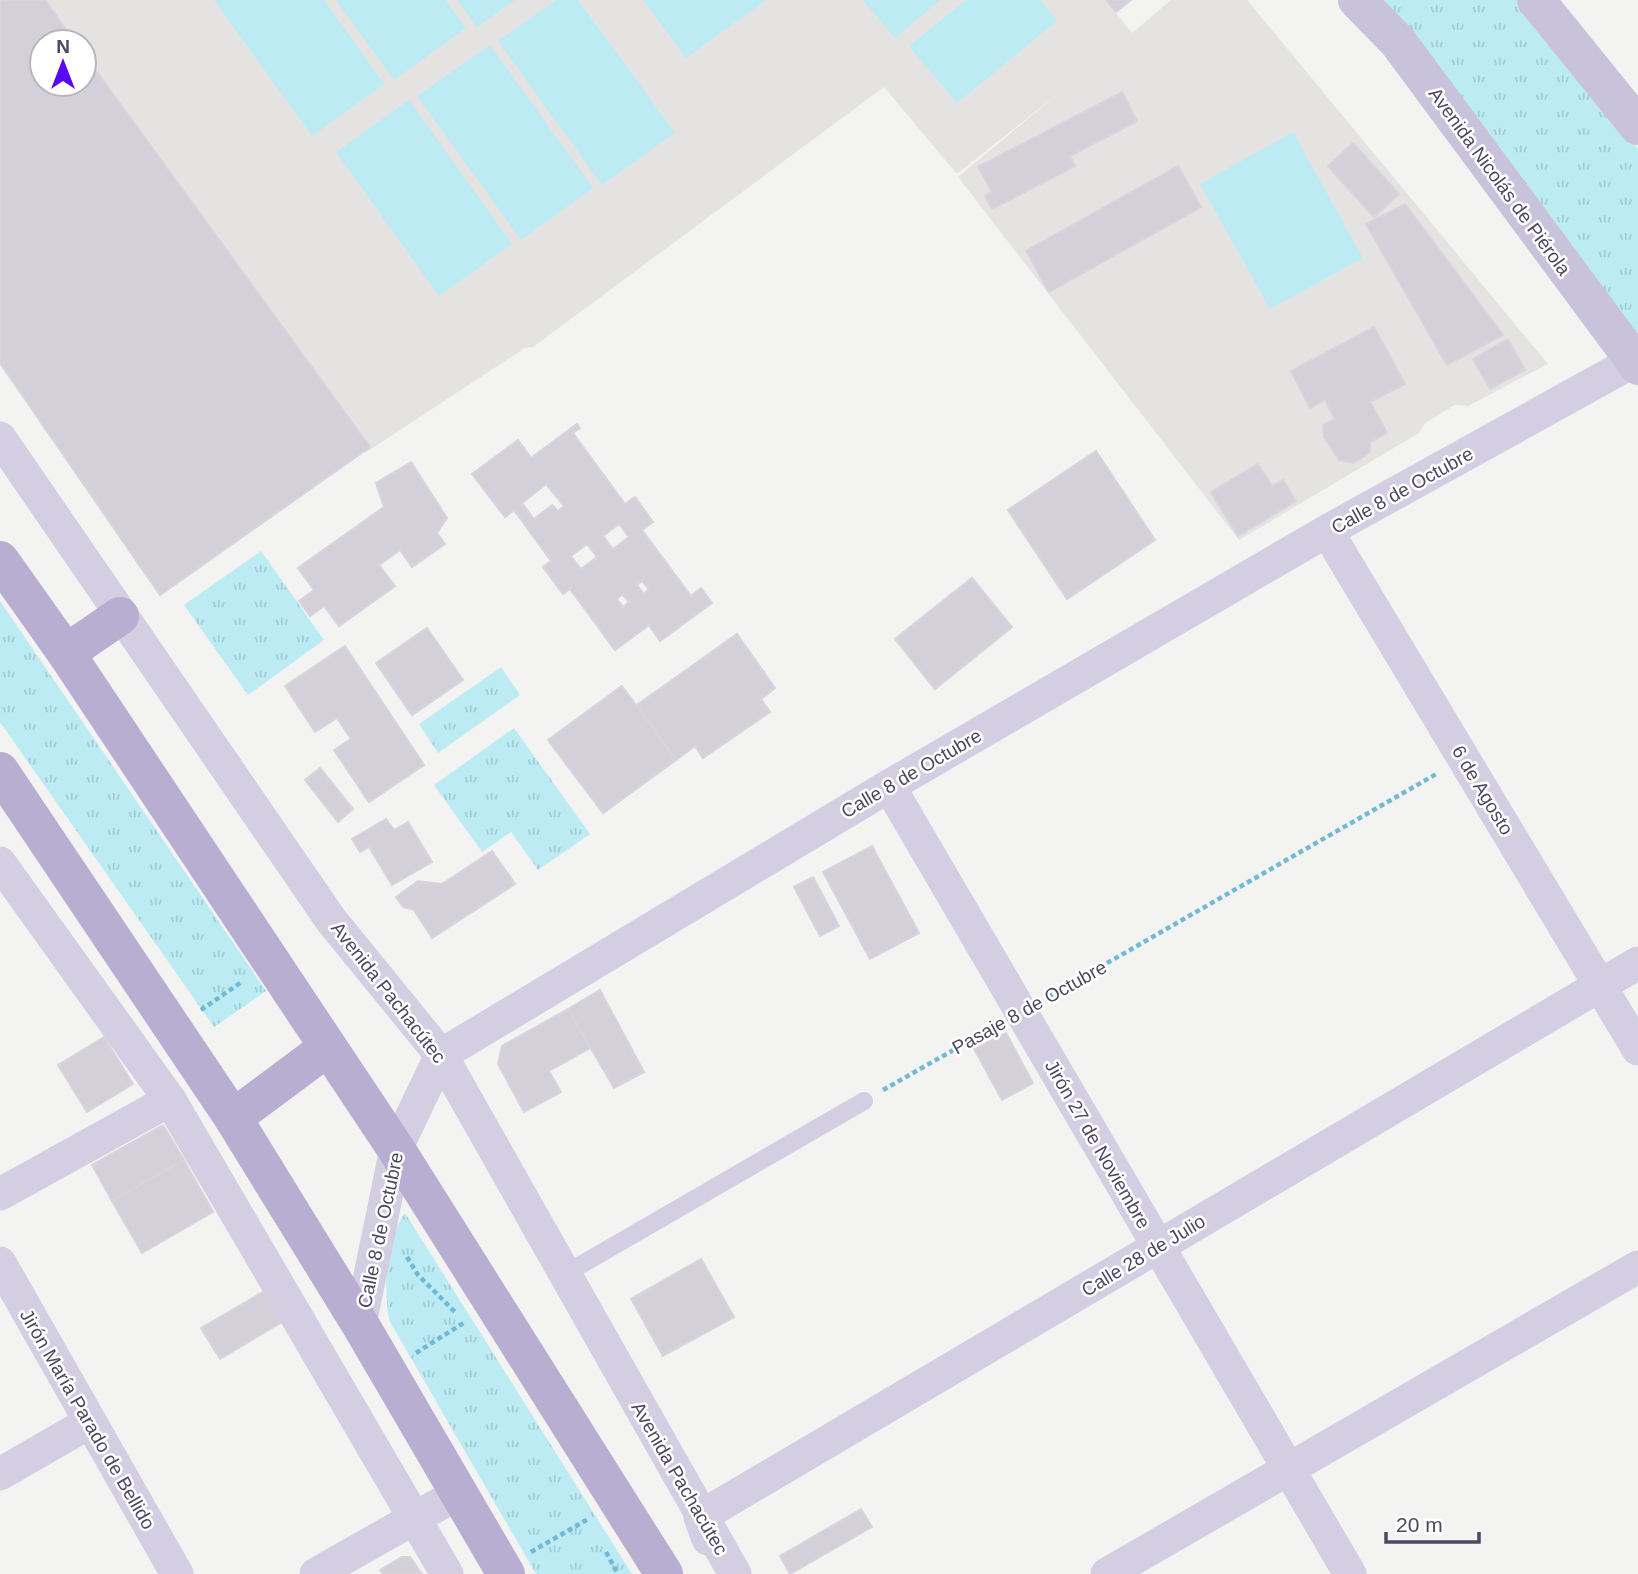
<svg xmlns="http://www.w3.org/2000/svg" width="1638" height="1574" font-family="Arial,sans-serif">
<defs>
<pattern id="grass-tufts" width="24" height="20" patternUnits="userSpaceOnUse" patternTransform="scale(1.75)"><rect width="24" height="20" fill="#bcebf4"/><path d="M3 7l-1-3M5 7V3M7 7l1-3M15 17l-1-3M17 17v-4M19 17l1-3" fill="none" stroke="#a3cbd4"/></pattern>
</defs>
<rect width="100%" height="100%" fill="#f3f3f1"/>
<!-- education -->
<polygon fill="#e4e3e2" points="36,0 1106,0 1132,33 1171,0 1247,0 1548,364 1468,406 1455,405 1425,423 1419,433 1239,540 958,177 1060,92 957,174 884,87 533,347 525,348 365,453 84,66 84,42 67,42"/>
<!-- grass -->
<g fill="url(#grass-tufts)">
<polygon points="1376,0 1519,0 1638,149 1638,338"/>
<polygon points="261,551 324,640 248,695 184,605"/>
<polygon points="0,601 266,991 214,1027 0,722"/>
<polygon points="501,667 520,695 438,753 419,724"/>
<polygon points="514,728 590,834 538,870 511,832 482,852 434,785"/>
<path d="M405,1213L632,1574H536L389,1320C384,1287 384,1241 405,1213Z"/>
</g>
<!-- pitch -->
<g fill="#bcebf4">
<polygon points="214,0 324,0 384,84 312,136"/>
<polygon points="336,0 445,0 466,28 394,80"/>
<polygon points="457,0 515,0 477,27"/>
<polygon points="556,0 578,0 675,133 602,185 498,41"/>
<polygon points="643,0 766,0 686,58"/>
<polygon points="863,0 940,0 895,38"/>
<polygon points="966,0 1040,0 1057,21 957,103 909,46"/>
<polygon points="490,45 593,188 521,240 417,96"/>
<polygon points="409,100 512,244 439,296 336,152"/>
<polygon points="1293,132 1363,258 1270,309 1200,184"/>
</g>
<!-- building -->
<g fill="#d4d0d9" stroke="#d8d4dd" stroke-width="2" fill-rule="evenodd">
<polygon points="0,0 45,0 75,42 42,42 42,84 84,84 84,54 370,447 160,595 0,363"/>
<polygon points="1106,0 1131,0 1116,12"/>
<polygon points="1122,92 1137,121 1070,156 1075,166 992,209 985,196 992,192 978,167"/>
<polygon points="1353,143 1399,194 1374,217 1328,166"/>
<polygon points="1178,166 1201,207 1049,292 1026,251"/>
<polygon points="1405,204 1503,335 1447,365 1366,224"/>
<polygon points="1374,327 1405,384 1370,402 1387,433 1370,442 1370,452 1354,463 1339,460 1324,437 1323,425 1335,419 1325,400 1310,408 1291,371"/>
<polygon points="1508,339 1525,370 1490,389 1473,359"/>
<path d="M577,424L580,428L573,433L625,504L635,497L653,522L642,530L691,596L701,588L712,603L660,641L649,625L615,650L570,589L563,594L543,567L551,561L514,510L505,517L472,474L518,440L531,458ZM546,484L564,506L558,511L552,505L534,519L522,503ZM619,524L629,537L613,549L603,536ZM587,544L597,557L581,569L571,556ZM642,581L649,589L644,594L637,585ZM622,594L629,602L623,607L617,599Z"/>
<polygon points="1096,451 1155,540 1067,599 1008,510"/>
<polygon points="411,462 447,518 437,533 445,544 412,567 400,550 379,565 395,586 339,626 324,606 310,616 299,601 314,590 298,568 384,507 376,483"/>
<polygon points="1258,464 1272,486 1283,480 1296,501 1238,536 1211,492"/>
<polygon points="972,578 1012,627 935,689 895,639"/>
<polygon points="427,628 463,680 412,715 376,663"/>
<polygon points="737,634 775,688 761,699 770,712 703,758 695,746 676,760 637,705"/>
<polygon points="345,646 424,765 369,802 334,750 351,739 337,718 315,732 285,686"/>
<polygon points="622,686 676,760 603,813 548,740"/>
<polygon points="320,768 353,809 338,822 305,780"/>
<polygon points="386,819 394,830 408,822 432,862 392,885 369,847 360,852 352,839"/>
<polygon points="872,846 919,933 870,959 823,872"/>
<polygon points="492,851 515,884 432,938 414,910 403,907 396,897 418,881 442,884"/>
<polygon points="813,877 839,926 820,936 794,887"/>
<polygon points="600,990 644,1072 614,1088 568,1009"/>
<polygon points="568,1009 590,1048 549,1071 561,1092 524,1112 498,1064 502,1046"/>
<polygon points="1006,1033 1033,1083 1002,1100 974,1049"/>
<polygon points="104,1037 133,1084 87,1112 58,1065"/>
<polygon points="163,1125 184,1160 112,1201 92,1165"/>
<polygon points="184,1160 213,1212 142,1253 112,1201"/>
<polygon points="701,1259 734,1317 663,1356 631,1299"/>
<polygon points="263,1292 282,1322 220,1359 201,1328"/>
<polygon points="861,1509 872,1527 790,1574 780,1556"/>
<polygon points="402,1557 410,1557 422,1574 383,1574 380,1570"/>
</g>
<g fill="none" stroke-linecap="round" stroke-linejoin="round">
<!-- path -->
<g stroke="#71b9d5" stroke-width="4.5" stroke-dasharray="5 3.5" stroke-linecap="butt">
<polyline points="1048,997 1438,773"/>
<polyline points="201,1010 243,981"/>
<polyline points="883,1090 994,1027"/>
<polyline points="407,1257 418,1275 456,1313"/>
<polyline points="416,1353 465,1322"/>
<polyline points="531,1552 590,1518"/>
<polyline points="606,1552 618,1574"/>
</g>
<!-- service -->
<polyline stroke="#d3cee2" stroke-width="18" points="565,1274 864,1101"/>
<!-- minor -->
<g stroke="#d3cee2" stroke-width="33">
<polyline points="0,438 331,920 441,1055 735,1574"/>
<polyline points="1327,531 1638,1049"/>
<polyline points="889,786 1350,1574"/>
<polyline points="0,863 170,1100 447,1574"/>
<polyline points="0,1194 170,1100"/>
<polyline points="0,1263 177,1574"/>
<polyline points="360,1324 396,1149 441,1055 889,786 1327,531 1634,361"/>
<polyline points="0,1474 90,1422"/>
<polyline points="708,1539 700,1517 1638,963"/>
<polyline points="316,1574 461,1492"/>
<polyline points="1107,1574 1638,1267"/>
</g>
<!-- secondary -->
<g stroke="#c9c2db" stroke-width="38">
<polyline points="1357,0 1398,42 1638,366"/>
<polyline points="1536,0 1638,126"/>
</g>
<!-- primary -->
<g stroke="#b8aed2" stroke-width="38">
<polyline points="0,560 66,653 396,1149 664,1574"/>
<polyline points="66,653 120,616"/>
<polyline points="0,771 233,1118 360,1324 506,1574"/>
<polyline points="233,1118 327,1048"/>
</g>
</g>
<g text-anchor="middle" stroke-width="5" stroke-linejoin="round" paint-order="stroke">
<!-- street labels -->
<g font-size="19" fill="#4d4760" stroke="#fff">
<text transform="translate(1500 181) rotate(54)" y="7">Avenida Nicolás de Piérola</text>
<text transform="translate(1402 490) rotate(-29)" y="7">Calle 8 de Octubre</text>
<text transform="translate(911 773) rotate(-30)" y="7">Calle 8 de Octubre</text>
<text transform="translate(1483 790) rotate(59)" y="7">6 de Agosto</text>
<text transform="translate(389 992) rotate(52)" y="7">Avenida Pachacútec</text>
<text transform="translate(1029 1007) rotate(-29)" y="7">Pasaje 8 de Octubre</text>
<text transform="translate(1098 1144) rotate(60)" y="7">Jirón 27 de Noviembre</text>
<text transform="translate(380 1230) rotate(-78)" y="7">Calle 8 de Octubre</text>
<text transform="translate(1143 1255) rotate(-31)" y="7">Calle 28 de Julio</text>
<text transform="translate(88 1419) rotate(60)" y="7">Jirón María Parado de Bellido</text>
<text transform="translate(680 1478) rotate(60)" y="7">Avenida Pachacútec</text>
</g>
</g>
<!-- north arrow -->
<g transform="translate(63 63)"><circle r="33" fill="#ffffff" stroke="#b8b5bf" stroke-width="2"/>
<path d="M0-5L12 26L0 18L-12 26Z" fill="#5908f6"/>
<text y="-10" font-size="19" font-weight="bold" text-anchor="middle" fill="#4d4760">N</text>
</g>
<!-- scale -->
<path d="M1386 1532v10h93v-10" fill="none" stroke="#4d4760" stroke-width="3.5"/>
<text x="1396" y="1532" font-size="21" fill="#4d4760" stroke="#ffffff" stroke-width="5" paint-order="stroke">20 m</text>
</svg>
